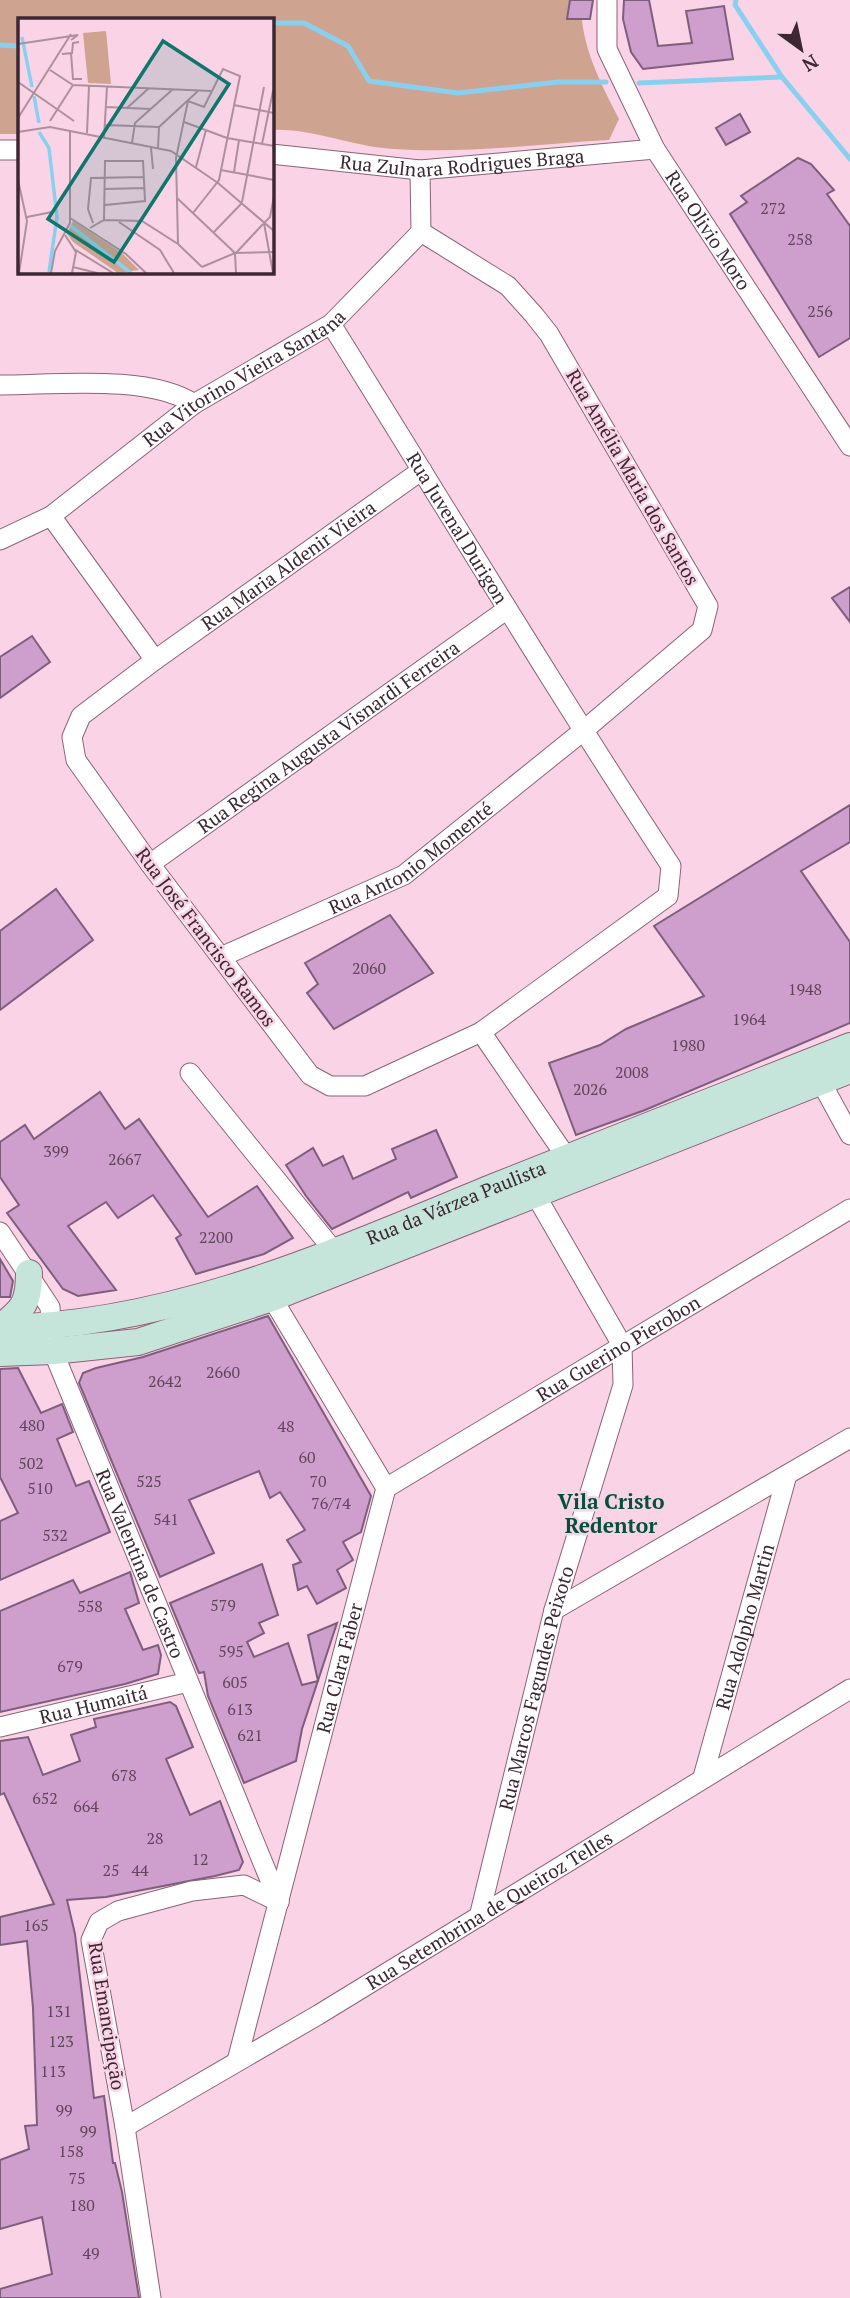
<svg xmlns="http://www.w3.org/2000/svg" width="850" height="2298" font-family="'PT Serif',serif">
<rect width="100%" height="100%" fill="#fad3e6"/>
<!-- green -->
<path fill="#cea490" d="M0,0H581C580,44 599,80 619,119L609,140C538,144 465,154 393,149C352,147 313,128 271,130V19H19V134H0Z"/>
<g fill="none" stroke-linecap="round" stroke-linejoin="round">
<!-- stream -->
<g stroke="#89d0ef" stroke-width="5">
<polyline points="736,0 735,5 782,77 850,159"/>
<polyline points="271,23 304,23 348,46 369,81 458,93 558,82 606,82"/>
<polyline points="0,45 19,46"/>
<polyline points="639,83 782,77"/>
</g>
</g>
<!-- building -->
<g fill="#ce9ecd" stroke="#7e5e7d" stroke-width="2">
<polygon points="570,0 593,0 590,19 567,19"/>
<polygon points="624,0 649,0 658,46 692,43 686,11 724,6 733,59 643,69 631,52 623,19"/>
<polygon points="740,114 750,132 726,145 716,128"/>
<polygon points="798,158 811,164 834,190 827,194 850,226 850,338 819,357 730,214 747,202 741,196"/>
<polygon points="850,587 850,622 832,598"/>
<polygon points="32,636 50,662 0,698 0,657"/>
<polygon points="850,805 850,842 801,871 850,942 850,1023 645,1110 576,1135 549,1063 600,1045 626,1029 704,996 654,926"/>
<polygon points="56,889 93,940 0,1010 0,931"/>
<polygon points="390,915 433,973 334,1029 307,993 318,984 305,963"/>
<polygon points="100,1092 125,1129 139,1119 208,1217 257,1186 293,1238 264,1254 196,1274 176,1238 181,1235 153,1195 118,1218 106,1202 68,1226 116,1290 78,1296 63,1289 7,1213 19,1205 0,1177 0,1142 25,1125 34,1139"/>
<polygon points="436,1130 457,1177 411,1198 408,1192 332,1229 306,1196 286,1165 313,1148 323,1166 343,1156 353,1179 396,1159 392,1149"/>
<polygon points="0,1259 13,1281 10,1297 0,1297"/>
<polygon points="268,1316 371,1496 361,1532 343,1542 353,1560 337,1570 346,1588 317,1604 307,1586 298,1590 293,1565 301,1562 287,1540 305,1530 280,1492 270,1498 259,1471 189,1500 214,1553 160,1577 79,1383 83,1373 96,1368 143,1357"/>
<polygon points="18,1368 41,1413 62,1404 73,1432 57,1439 76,1486 89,1481 110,1532 0,1580 0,1521 18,1513 0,1477 0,1369"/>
<polygon points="262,1564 278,1615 259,1623 264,1633 247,1642 254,1657 288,1643 302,1685 318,1681 308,1635 337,1623 302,1729 296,1761 244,1783 208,1696 204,1672 199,1673 170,1603"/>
<polygon points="130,1572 139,1603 125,1609 143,1650 158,1645 161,1655 158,1674 125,1684 0,1712 0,1611 73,1580 80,1593"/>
<polygon points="170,1702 176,1706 193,1747 166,1759 190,1815 220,1801 243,1862 239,1870 215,1876 106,1897 67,1900 75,1934 94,2098 104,2096 113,2163 115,2163 122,2192 139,2298 0,2298 0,2289 52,2274 42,2217 0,2229 0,2160 29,2149 25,2126 37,2125 33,2008 27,1941 0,1945 0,1917 54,1904 4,1793 0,1795 0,1741 28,1737 43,1775 80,1761 71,1735 96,1727 94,1719"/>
</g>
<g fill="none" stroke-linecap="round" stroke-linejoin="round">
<!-- street casing -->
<g stroke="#8c6277" stroke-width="21">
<g id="street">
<path id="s1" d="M607,0V49L655,149L850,446"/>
<polyline points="0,150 19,150"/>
<path id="s2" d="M271,154L420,170L655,149"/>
<path id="s3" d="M331,324C444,505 554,688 671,866L668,896L481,1032L365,1086H330L310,1075L150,864L76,760L72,737L81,716L155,660L422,470"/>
<path d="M0,385C54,385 149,374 194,404"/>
<polyline points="51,516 155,660"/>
<path id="s4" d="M0,540L51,516L194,404L331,324L421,232L420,170"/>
<path id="s5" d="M150,864L506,610"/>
<path id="s6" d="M221,957L404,875L583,731L702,630L708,606L549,334L534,315L508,286L421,232"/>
<polyline points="481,1032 567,1158"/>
<polyline points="190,1073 334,1251"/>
<polyline points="821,1082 850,1135"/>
<path id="s7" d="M0,1232L50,1307L53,1351L279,1902"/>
<path id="s8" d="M386,1488L850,1209"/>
<polyline points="554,1610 850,1438"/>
<path id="s9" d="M0,1727L188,1682"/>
<path id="s10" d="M703,1777L787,1475"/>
<path id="s11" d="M479,1917L554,1610L623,1385L622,1345L535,1194"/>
<path id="s12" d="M237,2061L386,1488L272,1298"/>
<path id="s13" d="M125,2127L318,2015L850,1689"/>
<polyline points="151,2298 125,2127 91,1940 99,1922 118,1911 192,1891 244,1885 279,1902"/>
</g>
</g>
<!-- secondary casing -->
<g stroke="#8c6277" stroke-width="28">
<g id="secondary">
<path id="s14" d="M0,1328C174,1326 337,1251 496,1186C613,1139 732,1093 850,1046"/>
<path d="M0,1328C23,1309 29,1304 29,1273"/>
<polyline points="0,1353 53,1351 138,1342 272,1298 850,1070"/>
</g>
</g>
<!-- street -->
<use href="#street" stroke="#fff" stroke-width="19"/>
<!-- secondary -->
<use href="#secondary" stroke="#c6e5da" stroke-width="26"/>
</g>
<g text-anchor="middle" stroke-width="5" stroke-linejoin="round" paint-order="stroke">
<!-- number labels -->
<g font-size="16" fill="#604659">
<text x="773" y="214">272</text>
<text x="800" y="245">258</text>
<text x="820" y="317">256</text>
<text x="369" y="974">2060</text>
<text x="805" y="995">1948</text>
<text x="749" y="1025">1964</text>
<text x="688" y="1051">1980</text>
<text x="632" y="1078">2008</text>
<text x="590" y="1095">2026</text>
<text x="56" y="1157">399</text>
<text x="125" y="1165">2667</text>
<text x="216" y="1243">2200</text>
<text x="223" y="1378">2660</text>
<text x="165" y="1387">2642</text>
<text x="32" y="1431">480</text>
<text x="286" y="1432">48</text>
<text x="307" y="1463">60</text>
<text x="31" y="1469">502</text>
<text x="149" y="1487">525</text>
<text x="318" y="1487">70</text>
<text x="40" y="1494">510</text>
<text x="331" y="1509">76/74</text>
<text x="166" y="1525">541</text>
<text x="55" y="1541">532</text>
<text x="223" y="1611">579</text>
<text x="90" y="1612">558</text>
<text x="231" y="1657">595</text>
<text x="70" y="1672">679</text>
<text x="235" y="1688">605</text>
<text x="240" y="1715">613</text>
<text x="250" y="1741">621</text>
<text x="124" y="1781">678</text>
<text x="45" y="1804">652</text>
<text x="86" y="1812">664</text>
<text x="155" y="1844">28</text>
<text x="200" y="1865">12</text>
<text x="111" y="1876">25</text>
<text x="140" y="1876">44</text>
<text x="36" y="1931">165</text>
<text x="59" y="2017">131</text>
<text x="61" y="2047">123</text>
<text x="53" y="2077">113</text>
<text x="64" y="2116">99</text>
<text x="88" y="2137">99</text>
<text x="71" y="2157">158</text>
<text x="77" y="2184">75</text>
<text x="82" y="2211">180</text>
<text x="91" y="2259">49</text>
</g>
<!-- street labels -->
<g font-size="19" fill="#3b2832" stroke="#fad3e6">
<text dy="7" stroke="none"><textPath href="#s2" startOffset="192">Rua Zulnara Rodrigues Braga</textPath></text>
<text dy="7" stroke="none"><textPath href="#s1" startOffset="257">Rua Olivio Moro</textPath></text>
<text dy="7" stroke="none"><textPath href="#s4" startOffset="294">Rua Vitorino Vieira Santana</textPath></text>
<text transform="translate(633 477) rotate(60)" y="7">Rua Amélia Maria dos Santos</text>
<text dy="7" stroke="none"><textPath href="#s3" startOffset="240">Rua Juvenal Durigon</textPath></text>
<text dy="7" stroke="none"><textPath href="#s3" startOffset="1782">Rua Maria Aldenir Vieira</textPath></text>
<text dy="7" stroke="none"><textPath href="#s5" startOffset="219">Rua Regina Augusta Visnardi Ferreira</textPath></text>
<text dy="7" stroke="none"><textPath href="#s6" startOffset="215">Rua Antonio Momenté</textPath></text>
<text transform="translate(206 937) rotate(53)" y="7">Rua José Francisco Ramos</text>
<text dy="7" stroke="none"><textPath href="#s14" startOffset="476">Rua da Várzea Paulista</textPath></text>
<text dy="7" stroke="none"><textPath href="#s8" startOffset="271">Rua Guerino Pierobon</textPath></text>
<text dy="7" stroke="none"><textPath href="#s7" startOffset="364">Rua Valentina de Castro</textPath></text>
<text dy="7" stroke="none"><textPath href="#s10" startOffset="156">Rua Adolpho Martin</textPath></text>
<text dy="7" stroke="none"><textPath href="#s12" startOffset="406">Rua Clara Faber</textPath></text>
<text dy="7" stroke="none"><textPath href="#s11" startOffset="236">Rua Marcos Fagundes Peixoto</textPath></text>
<text dy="7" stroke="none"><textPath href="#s9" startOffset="96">Rua Humaitá</textPath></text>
<text dy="7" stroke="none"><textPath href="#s13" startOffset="424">Rua Setembrina de Queiroz Telles</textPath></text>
<text transform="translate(107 2016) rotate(81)" y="7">Rua Emancipação</text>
</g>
<!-- neighbourhood labels -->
<g font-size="21" font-weight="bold" fill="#00523c" stroke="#fad3e6">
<text x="611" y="1509">Vila Cristo<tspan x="611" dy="24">Redentor</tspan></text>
</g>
</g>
<!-- overview -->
<g transform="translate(18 18)">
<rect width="256" height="256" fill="#fad3e6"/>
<path d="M88,13L93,66L70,65L65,15ZM55,203L104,235L121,252L100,255L55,224L49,216Z" fill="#cea490"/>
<path fill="none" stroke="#89d0ef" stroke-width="3.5" d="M4,19L14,69M16,78L21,105M21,114L31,130L39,199L31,254M53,208L113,255"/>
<path fill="none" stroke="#ae8f9e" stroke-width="2" d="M0,26L60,17L53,22M53,35L55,61H64M44,36L54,35L55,25L61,24M32,52L55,67L193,73M0,64L56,103M216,87L256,95M88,89L133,91M109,90L130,71M0,100L53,16M32,103L55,67M166,104L209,120L256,128M87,107L141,109M0,114L32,109L153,133L200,165L256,213M69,115L71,68M86,119L89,69M114,125L117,105L154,72M244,126L255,73M133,130L135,151M140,130L141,109L180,73M178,149L188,112M203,152L256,162M216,154L221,122M0,162L9,203L1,255M87,171L127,170M159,180L217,235L218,255M224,184L246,69M9,199L34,194M52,200L108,236L128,255M86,202L87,143H125L127,183L87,187M101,204L142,232L156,255M75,205L70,191L73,160L126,159M72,210L86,202L124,203L160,226L184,249M196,214L223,186M47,217L58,234L54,255M160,226L158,140L170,83L186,89L205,51L222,58L201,162L175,195M56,231L95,255M218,235L245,206M55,249L79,255M184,249L217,235L256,234M33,255L37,233L52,205V113M255,255L246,205L252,199L256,178"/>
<path fill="#0f766e" fill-opacity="0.15" stroke="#0f766e" stroke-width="3.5" d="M145,23L211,66L96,244L30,201Z"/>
<rect width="256" height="256" fill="none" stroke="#3b2832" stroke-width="3.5"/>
</g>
<!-- north arrow -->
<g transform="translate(801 49) rotate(147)" stroke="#fad3e6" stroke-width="5" paint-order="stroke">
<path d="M0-5L12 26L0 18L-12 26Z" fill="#3b2832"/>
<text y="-10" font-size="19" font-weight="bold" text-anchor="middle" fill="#3b2832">N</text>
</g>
</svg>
